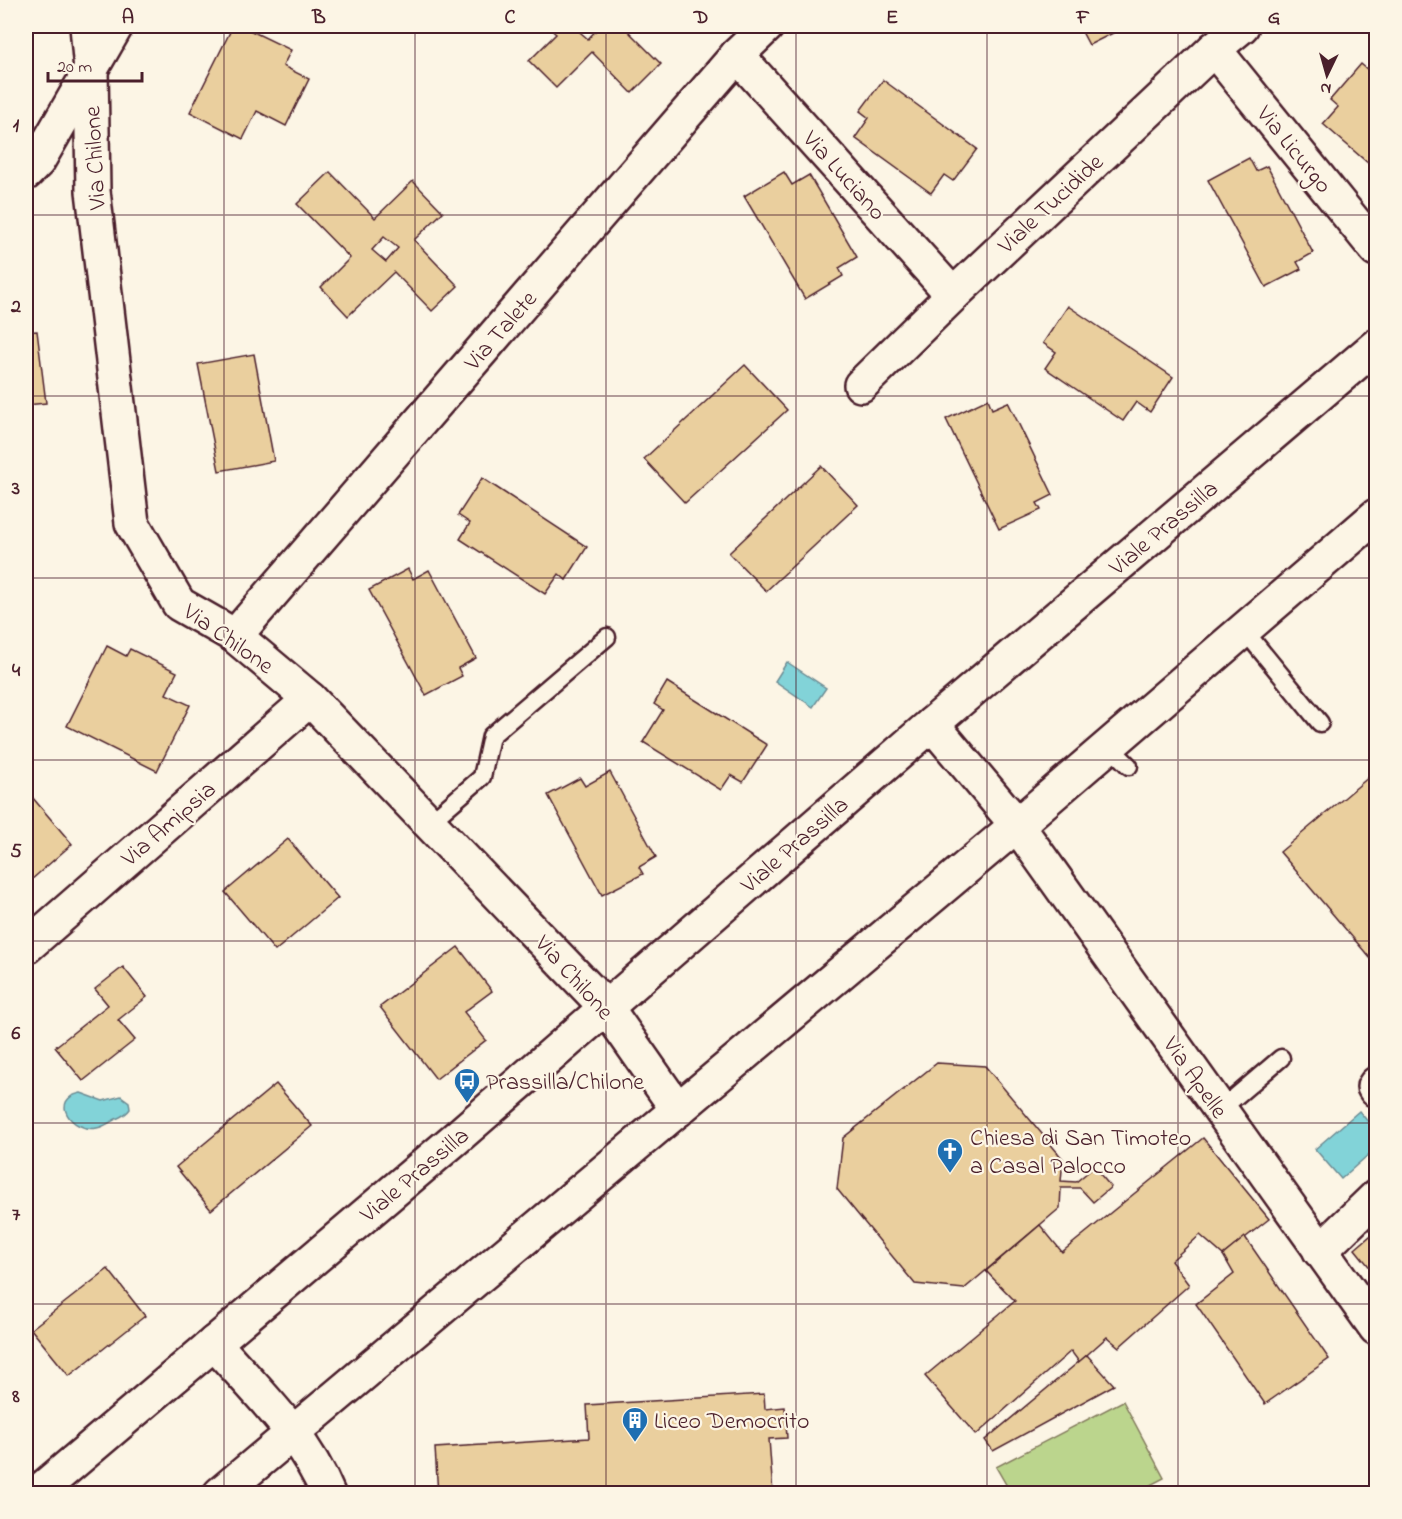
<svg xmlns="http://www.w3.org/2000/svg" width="1402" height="1519" font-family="'Indie Flower',sans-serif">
<rect width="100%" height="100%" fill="#fcf5e5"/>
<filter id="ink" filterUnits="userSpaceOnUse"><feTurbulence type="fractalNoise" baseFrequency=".0167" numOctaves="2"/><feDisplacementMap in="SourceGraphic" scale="12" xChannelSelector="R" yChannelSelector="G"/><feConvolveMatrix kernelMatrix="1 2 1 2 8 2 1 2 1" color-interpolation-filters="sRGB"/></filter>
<g filter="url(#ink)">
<!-- green -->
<polygon fill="#bbd58d" stroke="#827a5c" stroke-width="1.5" points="1123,1401 1164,1478 1135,1493 1011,1493 996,1467"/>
<!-- water -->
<g fill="#82d3d8" stroke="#6c8b93" stroke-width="1.5">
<polygon points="787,662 826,688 813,707 775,681"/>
<path d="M81,1093L103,1101L121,1096L129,1102L130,1109C126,1115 120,1117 114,1120C109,1123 103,1127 97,1128C71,1133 49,1099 81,1093Z"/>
<polygon points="1359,1111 1376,1131 1376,1148 1341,1179 1315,1149"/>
</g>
<!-- building -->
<g fill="#eacf9e" stroke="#4a1f2b" stroke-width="1.5" fill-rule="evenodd">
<polygon points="233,26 241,26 291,50 283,66 309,79 286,126 257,111 243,139 190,112"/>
<polygon points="547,26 576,26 574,27 588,39 600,26 623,26 661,64 632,93 592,52 556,88 529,61 556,34"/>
<polygon points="1079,26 1127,26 1089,45"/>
<polygon points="1361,64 1376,77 1376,170 1323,124 1338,107 1330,100"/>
<polygon points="883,80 977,149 953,181 944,175 931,193 855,138 869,118 860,111"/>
<polygon points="1249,158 1256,171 1267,166 1313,253 1297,262 1301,269 1266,287 1208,180"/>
<path d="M330,172L375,218L413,181L443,212L414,240L458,286L432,311L394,272L348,316L321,287L350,258L297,204ZM384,237L398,248L386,262L372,250Z"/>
<polygon points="784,172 792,185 809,175 857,257 839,268 843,276 805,299 744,196"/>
<polygon points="1068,306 1173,377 1150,412 1136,402 1123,421 1045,368 1056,352 1043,343"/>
<polygon points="37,331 46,403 26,405 26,332"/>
<polygon points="254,354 274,461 219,471 198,364"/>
<polygon points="745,365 787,410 685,503 644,459"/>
<polygon points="988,399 992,409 1008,402 1053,495 1037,503 1041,510 999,529 946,419"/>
<polygon points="821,466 858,505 766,591 729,553"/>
<polygon points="482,478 587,547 566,580 559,574 545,594 460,539 470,523 458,515"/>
<polygon points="408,569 413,579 429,570 476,658 458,668 462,676 426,695 369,590"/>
<polygon points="107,646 126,656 130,649 177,672 166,694 190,705 157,771 67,726"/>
<polygon points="667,682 767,745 743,782 731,775 721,790 643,742 663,710 654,704"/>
<polygon points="1376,771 1376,965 1280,852"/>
<polygon points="610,772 656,857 639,867 643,874 602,895 548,795 580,778 585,786"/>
<polygon points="26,790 72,844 30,881 26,876"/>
<polygon points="288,839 338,898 275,951 225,892"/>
<polygon points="458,947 492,991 464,1012 486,1040 436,1079 380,1007"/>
<polygon points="123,967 147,997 118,1020 135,1040 83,1081 55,1047 108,1005 95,989"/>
<polygon points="937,1063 985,1066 1063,1159 1061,1181 1076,1182 1094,1167 1111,1187 1093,1202 1080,1188 1061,1188 1060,1208 964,1289 915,1284 837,1189 843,1138"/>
<polygon points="276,1084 312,1126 211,1210 176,1167"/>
<polygon points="1203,1138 1269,1219 1223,1255 1200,1235 1171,1261 1189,1285 1119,1347 1107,1337 1079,1362 1071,1351 976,1435 925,1376 1015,1301 986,1271 1040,1225 1062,1252"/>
<polygon points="1376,1231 1376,1275 1355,1249"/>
<polygon points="1245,1237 1329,1359 1265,1404 1196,1304 1234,1274 1223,1255"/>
<polygon points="108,1269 145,1316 69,1376 31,1329"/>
<polygon points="1087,1355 1114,1385 993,1451 985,1440"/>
<polygon points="764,1394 765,1409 785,1407 787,1438 769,1439 773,1494 438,1494 435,1448 589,1438 587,1405"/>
</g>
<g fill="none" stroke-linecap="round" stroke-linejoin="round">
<!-- lane casing -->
<g stroke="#4a1f2b" stroke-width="21">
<g id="lane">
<polyline points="1244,630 1320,723"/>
<polyline points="1109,746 1129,766"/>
<polyline points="429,823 482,777 491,736 607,637"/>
<polyline points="1220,1110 1281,1058"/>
</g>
</g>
<!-- street casing -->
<g stroke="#4a1f2b" stroke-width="38">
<g id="street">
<polyline points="87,26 91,70 93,191 132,523 179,604 235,636 310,699 606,1007 678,1110"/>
<polyline points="1214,49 1376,249"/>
<polyline points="737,55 953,295"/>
<polyline points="26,173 38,161 116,26"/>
<polyline points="861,385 953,295 1214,49 1242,26"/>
<polyline points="235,636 737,55 767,26"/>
<polyline points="932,724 1017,825 1376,1328"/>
<polyline points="26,947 310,699"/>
<polyline points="1376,1084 1374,1087 1376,1090"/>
<polyline points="1320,1251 1376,1197"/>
<path d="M214,1343C255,1390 304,1435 328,1494"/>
<polyline points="36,1494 455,1139 932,724 1376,346"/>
<polyline points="220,1494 1017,825 1376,516"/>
</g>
</g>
<!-- lane -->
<use href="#lane" stroke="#fcf5e5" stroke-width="16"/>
<!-- street -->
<use href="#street" stroke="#fcf5e5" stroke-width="33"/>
</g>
</g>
<!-- grid -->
<path fill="none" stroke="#4a1f2b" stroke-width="1.5" stroke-opacity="0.55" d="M224,26V1494M415,26V1494M606,26V1494M796,26V1494M987,26V1494M1178,26V1494M26,215H1376M26,396H1376M26,578H1376M26,760H1376M26,941H1376M26,1123H1376M26,1304H1376"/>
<!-- icons -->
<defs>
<g id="bus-pin" transform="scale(1.35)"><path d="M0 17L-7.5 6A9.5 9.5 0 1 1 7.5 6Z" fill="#1f6fb2" stroke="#fcf5e5"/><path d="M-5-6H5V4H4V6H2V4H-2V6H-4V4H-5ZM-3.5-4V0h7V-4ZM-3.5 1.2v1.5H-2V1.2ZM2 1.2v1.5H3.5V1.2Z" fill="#fff"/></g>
<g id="church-pin" transform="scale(1.35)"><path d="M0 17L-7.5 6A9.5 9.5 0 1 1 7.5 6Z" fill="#1f6fb2" stroke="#fcf5e5"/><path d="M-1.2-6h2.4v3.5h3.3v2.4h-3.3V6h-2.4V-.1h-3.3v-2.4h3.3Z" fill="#fff"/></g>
<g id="building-pin" transform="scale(1.35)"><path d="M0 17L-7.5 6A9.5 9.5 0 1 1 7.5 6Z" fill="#1f6fb2" stroke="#fcf5e5"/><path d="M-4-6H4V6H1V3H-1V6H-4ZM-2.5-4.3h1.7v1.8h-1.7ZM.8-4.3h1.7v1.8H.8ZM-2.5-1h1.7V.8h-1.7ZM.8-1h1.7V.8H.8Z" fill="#fff"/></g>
</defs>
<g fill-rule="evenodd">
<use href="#bus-pin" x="467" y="1081"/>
<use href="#church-pin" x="950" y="1151"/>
<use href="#building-pin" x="635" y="1420"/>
</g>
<g text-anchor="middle" stroke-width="4.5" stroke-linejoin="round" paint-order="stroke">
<!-- street labels -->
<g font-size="24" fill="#4a1f2b" stroke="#fcf5e5">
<text transform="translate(1295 149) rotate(51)" y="8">Via Licurgo</text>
<text transform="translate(94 158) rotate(-93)" y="8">Via Chilone</text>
<text transform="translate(845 175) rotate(48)" y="8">Via Luciano</text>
<text transform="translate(1050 203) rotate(-43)" y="8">Viale Tucidide</text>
<text transform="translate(500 330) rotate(-49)" y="8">Via Talete</text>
<text transform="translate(1163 527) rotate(-40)" y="8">Viale Prassilla</text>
<text transform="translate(229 638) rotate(35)" y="8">Via Chilone</text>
<text transform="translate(168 823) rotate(-41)" y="8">Via Amipsia</text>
<text transform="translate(794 844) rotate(-41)" y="8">Viale Prassilla</text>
<text transform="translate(575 977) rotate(48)" y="8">Via Chilone</text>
<text transform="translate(1196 1077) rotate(55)" y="8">Via Apelle</text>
<text transform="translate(414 1174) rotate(-40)" y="8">Viale Prassilla</text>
</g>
<!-- poi labels -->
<g font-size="24" fill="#4a1f2b" stroke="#fcf5e5" text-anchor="start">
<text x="486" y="1089">Prassilla/Chilone</text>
<text x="970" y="1145">Chiesa di San Timoteo<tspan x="970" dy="28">a Casal Palocco</tspan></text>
<text x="654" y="1428">Liceo Democrito</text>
</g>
</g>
<!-- margin -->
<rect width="1402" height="1519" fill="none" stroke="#fcf5e5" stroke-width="66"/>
<!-- north arrow -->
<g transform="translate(1327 75) rotate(185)" stroke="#fcf5e5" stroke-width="4.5" paint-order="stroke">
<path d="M0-4.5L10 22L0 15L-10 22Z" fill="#4a1f2b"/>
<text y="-9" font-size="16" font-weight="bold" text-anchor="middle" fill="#4a1f2b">N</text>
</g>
<!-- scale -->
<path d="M48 72v9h94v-9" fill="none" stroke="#4a1f2b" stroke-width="3"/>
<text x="57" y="72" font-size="18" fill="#4a1f2b" stroke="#fcf5e5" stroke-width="4.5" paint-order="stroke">20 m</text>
<rect x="33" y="33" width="1336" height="1453" fill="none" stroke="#4a1f2b" stroke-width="2"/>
<g font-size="20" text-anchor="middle" font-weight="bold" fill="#4a1f2b">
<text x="128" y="23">A</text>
<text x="319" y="23">B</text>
<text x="510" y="23">C</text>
<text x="701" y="23">D</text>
<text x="892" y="23">E</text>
<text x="1083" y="23">F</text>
<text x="1274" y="23">G</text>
<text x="16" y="131">1</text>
<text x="16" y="312">2</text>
<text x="16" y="494">3</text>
<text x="16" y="676">4</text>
<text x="16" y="857">5</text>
<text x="16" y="1039">6</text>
<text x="16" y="1220">7</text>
<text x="16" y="1402">8</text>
</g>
</svg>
